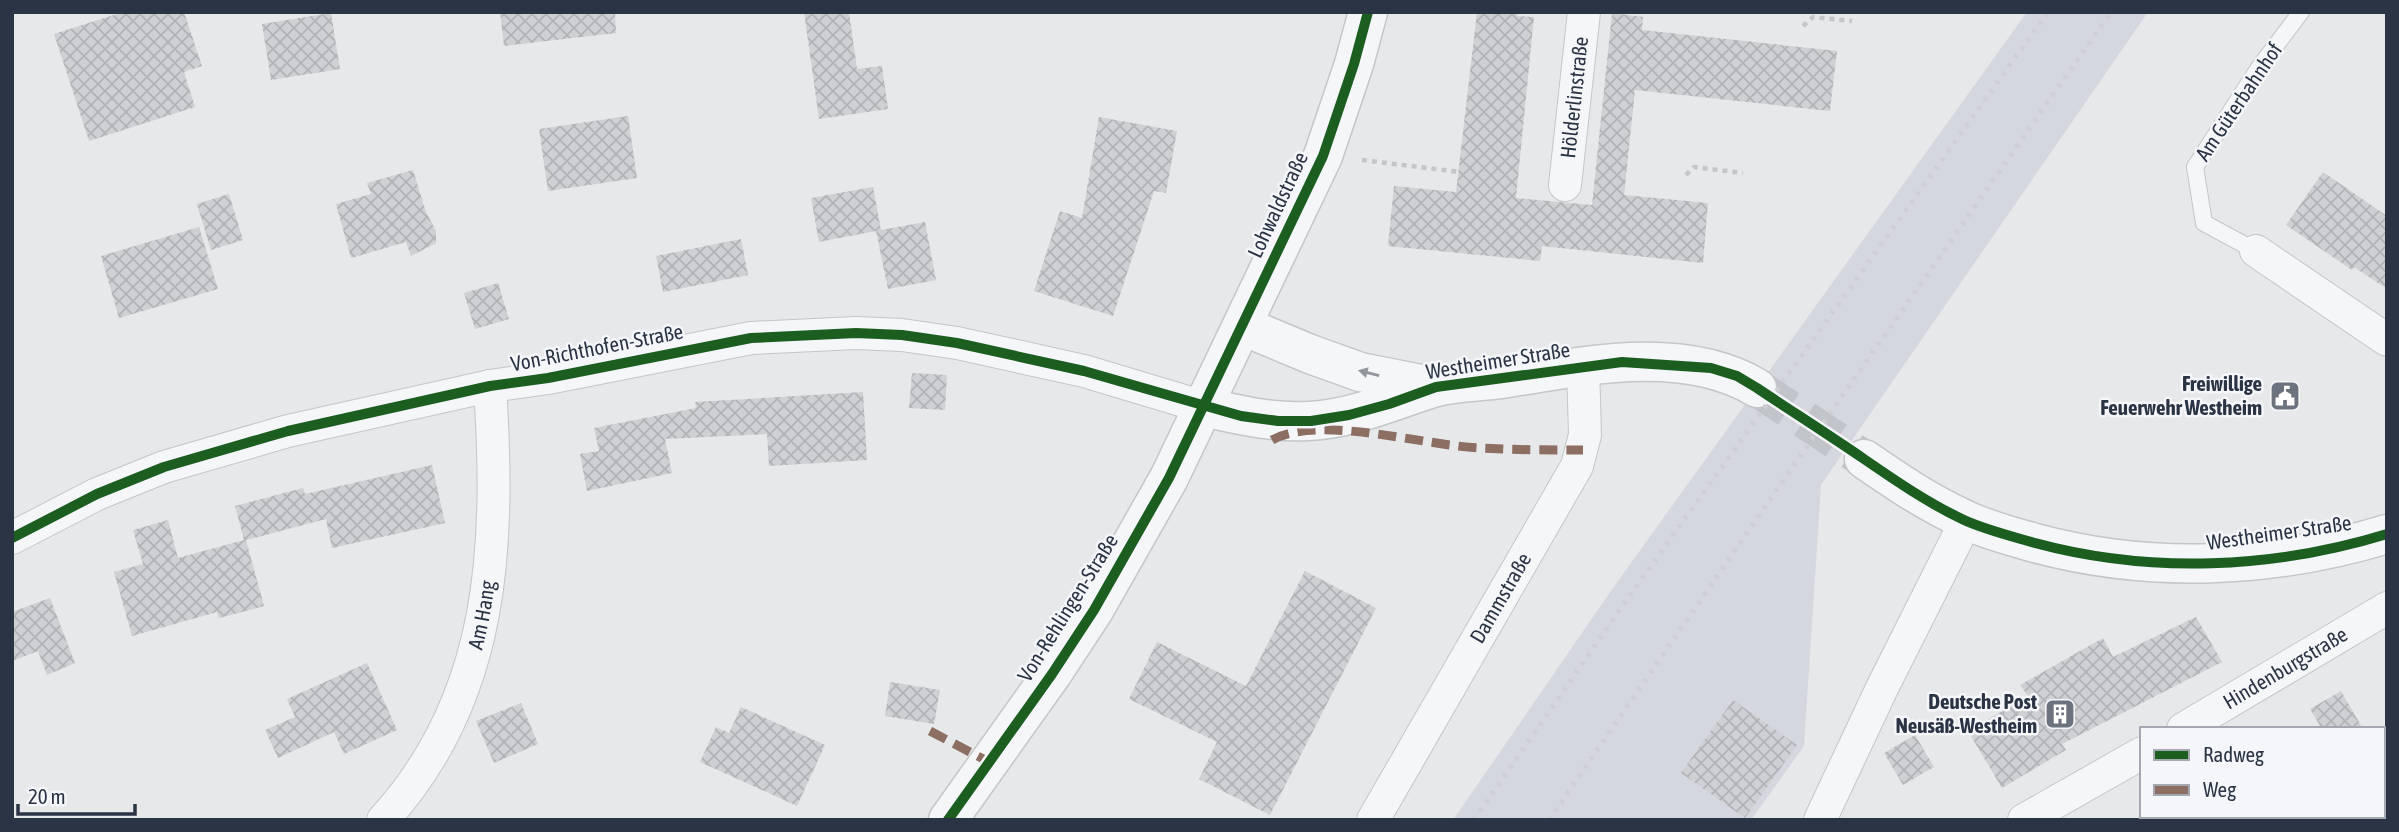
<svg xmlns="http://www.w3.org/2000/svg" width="2399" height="832" font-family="'Asap Condensed',sans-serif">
<defs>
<pattern id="building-cross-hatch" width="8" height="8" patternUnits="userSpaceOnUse" patternTransform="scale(1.75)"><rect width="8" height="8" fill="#ced0d3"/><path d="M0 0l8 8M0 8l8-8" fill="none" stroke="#b1b3b6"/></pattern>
</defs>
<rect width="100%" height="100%" fill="#e6e8ea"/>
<!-- built -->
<polygon fill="#d4d7dd" points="2027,12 2148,12 1821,485 1804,746 1751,820 1453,820 1613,588"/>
<!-- building -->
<g fill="url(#building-cross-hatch)">
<polygon points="123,12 184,12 202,66 184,72 195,107 89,141 54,34"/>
<polygon points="500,12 615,12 616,33 504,46"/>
<polygon points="804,12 849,12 857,69 882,66 888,109 819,119"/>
<polygon points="1477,12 1518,12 1517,16 1534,17 1516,198 1592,205 1612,13 1643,17 1642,30 1837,51 1830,111 1635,90 1624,195 1708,203 1703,263 1542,246 1540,261 1388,246 1394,186 1456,192"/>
<polygon points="331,13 340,69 271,80 262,24"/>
<polygon points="628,116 637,178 548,191 539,129"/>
<polygon points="1099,117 1177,131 1166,193 1154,191 1113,316 1034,291 1060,211 1082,218"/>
<polygon points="413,170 426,212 436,231 436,243 411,256 406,242 351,258 336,204 371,194 367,183"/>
<polygon points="2323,172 2387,216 2387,289 2354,267 2352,270 2286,225"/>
<polygon points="873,187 881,230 925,222 936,280 888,289 876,231 819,242 811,198"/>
<polygon points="229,194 243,240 211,250 197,204"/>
<polygon points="199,227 218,289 119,318 101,256"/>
<polygon points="741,239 748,275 663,292 656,256"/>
<polygon points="498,283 509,319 475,329 464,293"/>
<polygon points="912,373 947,375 945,410 909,408"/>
<polygon points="863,392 867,460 769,466 767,434 665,439 672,473 587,491 580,454 599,451 594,428 696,408 695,402"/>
<polygon points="432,465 445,523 332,548 326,519 246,540 264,606 219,618 217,612 132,636 114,572 143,564 133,530 168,520 178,558 244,540 235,506 303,488 305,494"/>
<polygon points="1305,571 1376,608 1270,815 1199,779 1217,742 1129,699 1157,642 1246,686"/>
<polygon points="50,598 75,663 47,675 38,651 12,661 12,612"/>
<polygon points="2196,617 2222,662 2062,744 2066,750 2002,788 1968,731 2028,696 2020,685 2103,638 2113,657"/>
<polygon points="367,663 397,730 344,754 334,732 278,758 265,730 295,717 287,699"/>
<polygon points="890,682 940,690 934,724 885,716"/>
<polygon points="2341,691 2363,729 2322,729 2310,709"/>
<polygon points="1733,700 1797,745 1745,818 1681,773"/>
<polygon points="521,703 538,744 494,763 476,721"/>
<polygon points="741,707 825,745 797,806 700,762 716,727 729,733"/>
<polygon points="1915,735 1934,767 1903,785 1884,753"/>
</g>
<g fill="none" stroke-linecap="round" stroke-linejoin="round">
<!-- tertiary-tunnel -->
<polyline stroke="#c1c4c9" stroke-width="38" stroke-dasharray="38 19" stroke-linecap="butt" points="1757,388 1864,459"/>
<!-- service casing -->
<g stroke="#c4c6c8" stroke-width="18">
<polyline id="service" points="2256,251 2204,223 2195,167 2258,69 2301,12"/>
</g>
<!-- minor casing -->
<g stroke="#c4c6c8" stroke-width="34">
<g id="minor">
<path id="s1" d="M1565,185L1584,12"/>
<polyline points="2256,251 2387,340"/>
<polyline points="12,538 97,494 164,467 288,431 490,386 548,378 751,338 856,333 902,335 957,343 1084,371 1204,407"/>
<path id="s2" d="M2183,729L2387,608"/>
<polyline points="2174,816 2179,820"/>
<path id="s3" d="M383,820C496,697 500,543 490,386"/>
<path id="s4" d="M1373,820L1577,466L1585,435L1583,366"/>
<polyline points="1820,820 1882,688 1966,521"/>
<polyline points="2024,820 2142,753"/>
</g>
</g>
<!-- tertiary casing -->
<g stroke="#c4c6c8" stroke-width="41">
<g id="tertiary">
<polyline points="1243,326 1310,354 1360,372 1436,387"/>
<path d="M1204,407C1239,415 1273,423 1309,421C1352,419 1392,401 1433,388C1454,382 1480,382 1502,379C1583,366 1683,344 1757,388"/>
<path d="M1864,459C1896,481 1928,503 1964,519C1986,530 2011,536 2035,543C2150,574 2272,569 2387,534"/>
<polyline points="948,820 1052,674 1094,610 1169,478 1323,156 1354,64 1368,12"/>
</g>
</g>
<!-- path -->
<g stroke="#c5c6ca" stroke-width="4.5" stroke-dasharray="5 5" stroke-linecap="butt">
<polyline points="1803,26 1813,17 1852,21"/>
<polyline points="1362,160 1460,172"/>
<polyline points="1686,175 1694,167 1743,173"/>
</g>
<!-- service -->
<use href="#service" stroke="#f5f6f7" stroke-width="16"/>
<!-- minor -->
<use href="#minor" stroke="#f5f6f7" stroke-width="32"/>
<!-- tertiary -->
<use href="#tertiary" stroke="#f5f6f7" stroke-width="38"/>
<!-- rail -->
<g stroke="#cecfd2" stroke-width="5" stroke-dasharray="3.5 7" stroke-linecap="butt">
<polyline points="1474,820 1628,598 2048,12"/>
<polyline points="1549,820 1796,462 2111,12"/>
</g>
<!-- quiet -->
<g stroke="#8d6e63" stroke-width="9" stroke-dasharray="18 9" stroke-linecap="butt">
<path d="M1272,440C1319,414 1426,446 1480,448C1514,450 1549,450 1583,450"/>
<polyline points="930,731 989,762"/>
</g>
<!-- cycleway casing -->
<g stroke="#f4f6f9" stroke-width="15">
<g id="cycleway">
<path d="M12,538L97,494L164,467L288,431L490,386L548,378L751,338L856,333L902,335L957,343L1084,371L1241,416L1278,421H1311L1349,415L1389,404L1436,387L1622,362L1711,368L1737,376L1757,388C1793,412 1829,435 1864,459C1896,481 1928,503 1964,520C1986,530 2011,536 2035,543C2150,574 2273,569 2387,534"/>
<polyline points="948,820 1052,674 1094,610 1169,478 1323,156 1354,64 1368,12"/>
</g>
</g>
<!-- cycleway -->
<use href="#cycleway" stroke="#1b5e20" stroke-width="10"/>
</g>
<!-- one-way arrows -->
<defs><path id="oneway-solid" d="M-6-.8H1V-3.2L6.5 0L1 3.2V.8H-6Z" transform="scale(1.75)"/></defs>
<use fill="#90959e" href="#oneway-solid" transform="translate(1369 373) rotate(-166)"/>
<!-- icons -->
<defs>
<g id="civic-square" transform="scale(1.575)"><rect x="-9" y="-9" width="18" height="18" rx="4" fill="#6c737f" stroke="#f4f6f9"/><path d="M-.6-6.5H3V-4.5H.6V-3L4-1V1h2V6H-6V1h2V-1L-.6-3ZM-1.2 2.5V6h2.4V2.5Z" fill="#fff"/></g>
<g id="building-square" transform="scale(1.575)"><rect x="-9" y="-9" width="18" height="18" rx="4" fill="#6c737f" stroke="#f4f6f9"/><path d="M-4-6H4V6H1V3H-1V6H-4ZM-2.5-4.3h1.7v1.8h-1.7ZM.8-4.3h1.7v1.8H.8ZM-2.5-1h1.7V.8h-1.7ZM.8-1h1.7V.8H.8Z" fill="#fff"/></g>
</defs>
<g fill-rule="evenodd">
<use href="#civic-square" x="2285" y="396"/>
<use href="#building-square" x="2060" y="714"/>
</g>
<g text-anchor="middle" stroke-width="5" stroke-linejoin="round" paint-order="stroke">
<!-- street labels -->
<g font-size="21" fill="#2b3445" stroke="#f4f6f9">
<text dy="7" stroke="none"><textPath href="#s1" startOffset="88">Hölderlinstraße</textPath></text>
<text transform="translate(2239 102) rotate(-56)" y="7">Am Güterbahnhof</text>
<text transform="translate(1278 205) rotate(-65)" y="7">Lohwaldstraße</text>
<text transform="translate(597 348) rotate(-11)" y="7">Von-Richthofen-Straße</text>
<text transform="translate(1498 361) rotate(-9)" y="7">Westheimer Straße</text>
<text transform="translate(2279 533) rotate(-8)" y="7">Westheimer Straße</text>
<text dy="7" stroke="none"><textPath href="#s4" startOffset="256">Dammstraße</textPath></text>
<text transform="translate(1068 608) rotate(-58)" y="7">Von-Rehlingen-Straße</text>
<text dy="7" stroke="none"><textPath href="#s3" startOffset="231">Am Hang</textPath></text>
<text dy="7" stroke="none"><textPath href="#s2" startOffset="119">Hindenburgstraße</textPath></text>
</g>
<!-- poi labels -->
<g font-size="21" font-weight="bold" fill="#2b3445" stroke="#f4f6f9" text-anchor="end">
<text x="2262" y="391">Freiwillige<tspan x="2262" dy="24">Feuerwehr Westheim</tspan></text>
<text x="2037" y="709">Deutsche Post<tspan x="2037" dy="24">Neusäß-Westheim</tspan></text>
</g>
</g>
<!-- border -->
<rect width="2399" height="832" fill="none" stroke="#2b3445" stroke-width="28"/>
<!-- legend -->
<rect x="2140" y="727" width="245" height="91" fill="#f4f6f9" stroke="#a4a8b1" stroke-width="2"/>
<rect x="2154" y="750" width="35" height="10" fill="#1b5e20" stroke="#a4a8b1" stroke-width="2"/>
<text x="2203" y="762" font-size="21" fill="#2b3445">Radweg</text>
<rect x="2154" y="785" width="35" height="10" fill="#8d6e63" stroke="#a4a8b1" stroke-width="2"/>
<text x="2203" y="797" font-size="21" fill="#2b3445">Weg</text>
<!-- scale -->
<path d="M18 804v10h117v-10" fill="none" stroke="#2b3445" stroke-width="3.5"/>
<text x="28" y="804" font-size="21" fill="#2b3445" stroke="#f4f6f9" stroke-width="5" paint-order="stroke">20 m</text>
</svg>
